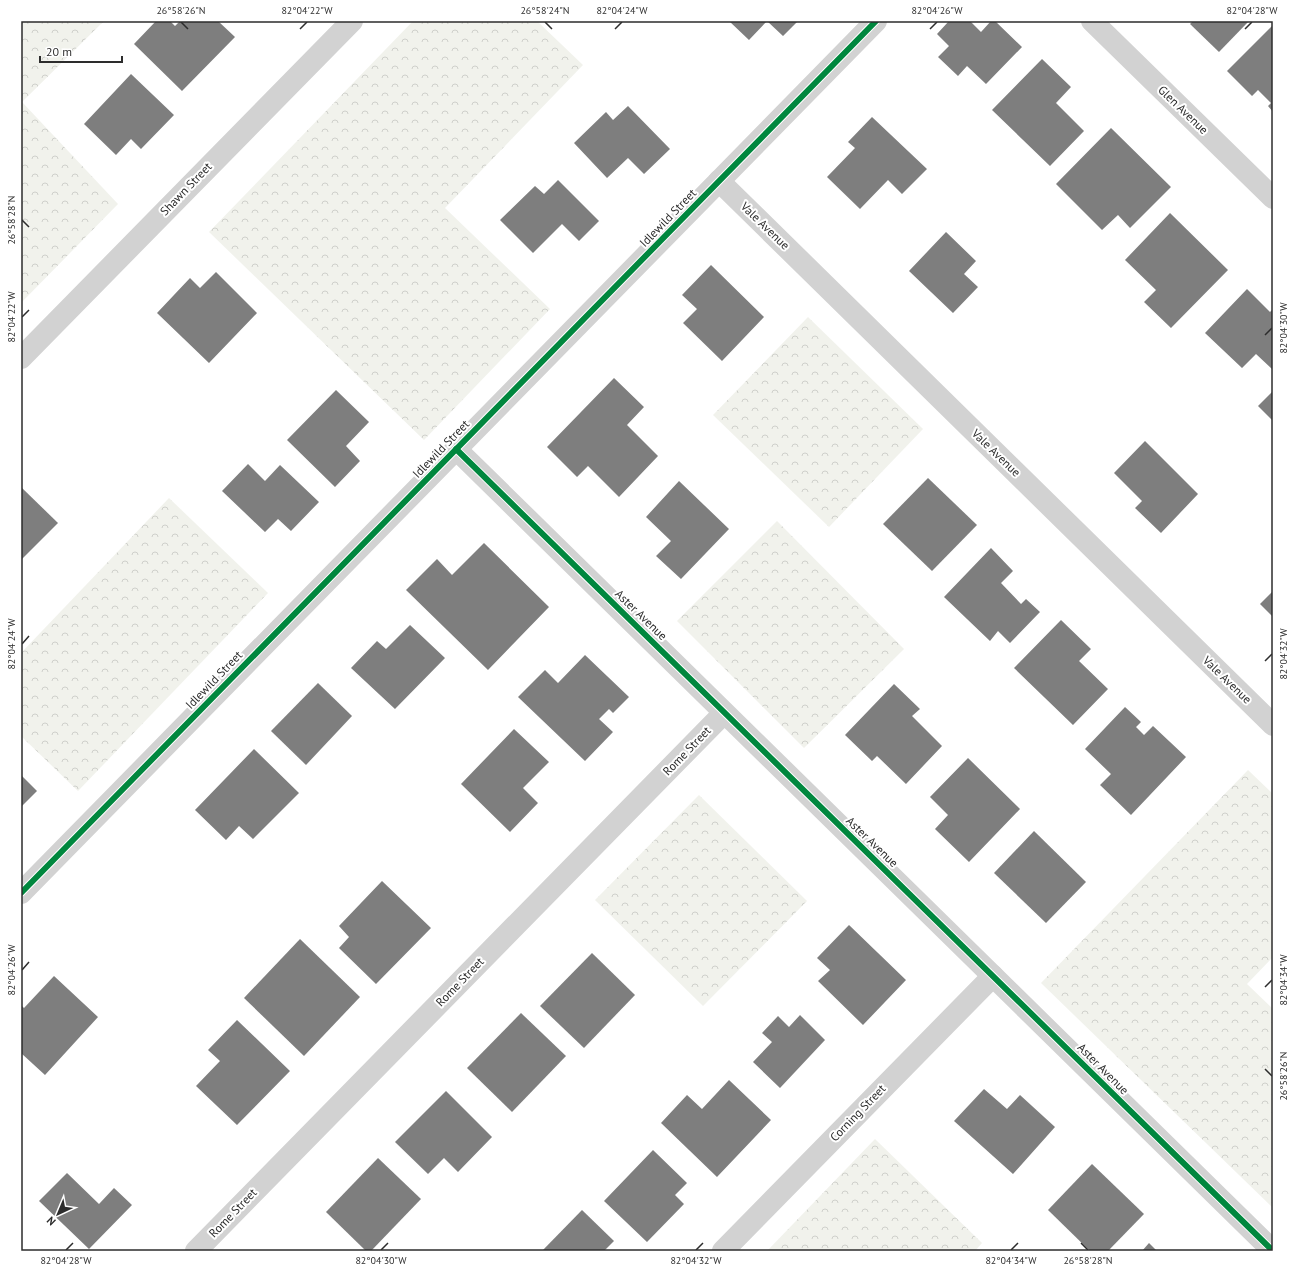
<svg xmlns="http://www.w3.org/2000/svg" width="1294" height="1272" font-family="'PT Sans',sans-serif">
<defs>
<pattern id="forest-crowns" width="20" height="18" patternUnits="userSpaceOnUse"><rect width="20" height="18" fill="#f1f2ec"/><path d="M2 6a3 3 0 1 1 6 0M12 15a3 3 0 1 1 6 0" fill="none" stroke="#cfd0cb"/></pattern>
</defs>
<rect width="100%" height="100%" fill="#fff"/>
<!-- forest -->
<g fill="url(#forest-crowns)">
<polygon points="21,21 104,21 22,102 118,204 21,303"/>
<polygon points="413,21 537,21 583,65 445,208 550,309 424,440 209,232"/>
<polygon points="808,317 923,429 829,527 713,415"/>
<polygon points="169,498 268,593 78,791 21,736 21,653"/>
<polygon points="777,521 904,649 804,748 677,621"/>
<polygon points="1248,770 1273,794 1273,957 1247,984 1273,1009 1273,1208 1041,983"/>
<polygon points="699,795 807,901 703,1006 595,900"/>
<polygon points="875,1139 982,1243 975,1251 767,1251"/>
</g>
<!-- building -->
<g fill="#7e7e7e">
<polygon points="156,21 170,21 175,26 180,21 218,21 235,37 182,91 134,44"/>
<polygon points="729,21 798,21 783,36 767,21 749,40"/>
<polygon points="949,21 970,21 981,32 991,21 995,21 1022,47 986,84 967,66 958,76 938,57 949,46 937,34"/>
<polygon points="1193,21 1249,21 1219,52 1190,24"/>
<polygon points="1273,25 1273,112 1268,106 1271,103 1258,90 1252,96 1227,71"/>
<polygon points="1042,59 1071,87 1056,103 1084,131 1050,166 992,110"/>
<polygon points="131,74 174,115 141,149 131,139 116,155 84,124"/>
<polygon points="628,106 670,149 644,174 628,158 607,178 574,143 606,112 613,120"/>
<polygon points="872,117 927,169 902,194 888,180 860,209 827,177 855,148 848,142"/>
<polygon points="1111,128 1171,187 1130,228 1118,215 1102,230 1056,184"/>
<polygon points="558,180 599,221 579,241 562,224 533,253 500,220 535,186 544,194"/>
<polygon points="1170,213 1228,270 1171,328 1144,302 1156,290 1125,260"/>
<polygon points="946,232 976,261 964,274 978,287 953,313 909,271"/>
<polygon points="711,265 764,317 722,361 683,323 697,309 682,295"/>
<polygon points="216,272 257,313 209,363 157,313 190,278 200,288"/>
<polygon points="1247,289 1270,312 1273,309 1273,368 1272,369 1256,354 1242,368 1205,333"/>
<polygon points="614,378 644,407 627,425 658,456 619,497 588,466 577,477 547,447"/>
<polygon points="336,390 369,422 346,446 360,461 335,487 287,440"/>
<polygon points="1273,391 1273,421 1258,406"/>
<polygon points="1145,441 1198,494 1161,533 1135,508 1142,501 1114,473"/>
<polygon points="248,464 265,481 280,465 319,502 291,531 278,519 265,532 222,491"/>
<polygon points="928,478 977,525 932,571 883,524"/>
<polygon points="679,481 729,529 681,579 656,556 671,541 646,517"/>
<polygon points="21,487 58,523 21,560"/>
<polygon points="484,543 549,607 488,670 406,590 437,559 452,575"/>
<polygon points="991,548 1013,571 1001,583 1021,604 1026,599 1040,612 1010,643 998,631 990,641 944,597"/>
<polygon points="1273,591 1273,617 1260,604"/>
<polygon points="1061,620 1091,649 1079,661 1108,689 1073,725 1014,668"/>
<polygon points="410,625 445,658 395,709 351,668 377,641 386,649"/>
<polygon points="585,655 629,697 613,713 609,709 599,719 613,732 585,761 518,697 545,670 558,683"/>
<polygon points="318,683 352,716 306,765 271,731"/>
<polygon points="894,684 920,709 912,716 942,746 906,784 877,756 872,761 845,735"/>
<polygon points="1125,707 1141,722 1136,727 1144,735 1153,726 1186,757 1131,815 1100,785 1111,774 1085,749"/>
<polygon points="514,729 549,762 523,788 538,803 510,832 461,784"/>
<polygon points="254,749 299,793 253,839 239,826 226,840 195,810"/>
<polygon points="968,758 1020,809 969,862 935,829 948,815 930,797"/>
<polygon points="21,775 37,791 21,807"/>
<polygon points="1034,831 1086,882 1046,923 994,873"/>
<polygon points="382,881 431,928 376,984 339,948 349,937 339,926"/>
<polygon points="849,925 906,980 863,1025 818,981 830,970 817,958"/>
<polygon points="300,939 360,997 304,1056 244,998"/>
<polygon points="592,953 635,995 584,1048 540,1006"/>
<polygon points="54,976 98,1017 45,1075 21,1053 21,1005 24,1008"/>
<polygon points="521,1013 566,1056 512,1112 467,1068"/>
<polygon points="800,1015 825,1040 780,1088 753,1062 772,1042 762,1033 778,1016 789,1027"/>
<polygon points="237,1020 290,1071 237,1125 196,1086 220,1061 208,1050"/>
<polygon points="729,1080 771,1120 717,1177 661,1123 687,1095 702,1109"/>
<polygon points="984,1089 1007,1109 1020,1095 1055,1127 1013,1174 954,1121"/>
<polygon points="446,1091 492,1137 458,1172 444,1158 428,1174 395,1142"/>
<polygon points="653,1150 687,1183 675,1195 684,1204 647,1242 604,1201"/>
<polygon points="378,1158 421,1199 371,1251 366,1251 326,1212"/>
<polygon points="1092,1164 1144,1214 1108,1251 1090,1251 1048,1210"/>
<polygon points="67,1173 99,1204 114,1188 132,1205 89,1249 39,1201"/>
<polygon points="582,1210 614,1241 604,1251 542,1251"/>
<polygon points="1149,1243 1157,1251 1142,1251"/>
</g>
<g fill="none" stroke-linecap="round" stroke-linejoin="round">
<!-- minor -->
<g stroke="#d2d2d2" stroke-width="22">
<polyline points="1092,21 1273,198"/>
<polyline points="719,181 1273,725"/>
<polyline points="21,358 352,21"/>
<polyline points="456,449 1273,1251"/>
<polyline points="21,893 876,21"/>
<polyline points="196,1251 724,713"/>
<polyline points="723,1251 993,976"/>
</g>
<!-- cycleway casing -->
<g stroke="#fff" stroke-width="8">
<g id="cycleway">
<polyline points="456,449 1273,1251"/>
<polyline points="21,893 876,21"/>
</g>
</g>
<!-- cycleway -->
<use href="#cycleway" stroke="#00873e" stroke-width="6"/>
</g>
<!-- ticks -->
<path fill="none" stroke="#2d2d2d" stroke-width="1.5" d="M181,22L188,29M545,22L552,29M300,29L307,22M615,29L622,22M930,29L937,22M1245,29L1252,22M22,220L29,227M22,317L29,310M1265,335L1272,328M22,644L29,636M1265,661L1272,654M22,970L29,962M1265,987L1272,980M1265,1069L1272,1076M1081,1243L1088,1250M66,1250L73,1243M381,1250L388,1243M696,1250L703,1243M1011,1250L1018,1243"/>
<g text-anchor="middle" stroke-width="4" stroke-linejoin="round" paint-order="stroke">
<!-- street labels -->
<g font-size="12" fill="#2d2d2d" stroke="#fff">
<text transform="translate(1183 110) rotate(44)" y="4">Glen Avenue</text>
<text transform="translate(186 189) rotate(-46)" y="4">Shawn Street</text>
<text transform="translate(668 218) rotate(-46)" y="4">Idlewild Street</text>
<text transform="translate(765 226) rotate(44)" y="4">Vale Avenue</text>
<text transform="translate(441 449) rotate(-46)" y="4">Idlewild Street</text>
<text transform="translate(996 453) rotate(44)" y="4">Vale Avenue</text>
<text transform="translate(641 615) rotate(44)" y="4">Aster Avenue</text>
<text transform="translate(214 680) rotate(-46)" y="4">Idlewild Street</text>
<text transform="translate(1227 680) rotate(44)" y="4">Vale Avenue</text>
<text transform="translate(687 751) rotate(-46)" y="4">Rome Street</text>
<text transform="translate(872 842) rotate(44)" y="4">Aster Avenue</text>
<text transform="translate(460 982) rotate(-46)" y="4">Rome Street</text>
<text transform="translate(1103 1069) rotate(45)" y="4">Aster Avenue</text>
<text transform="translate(858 1113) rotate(-46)" y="4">Corning Street</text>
<text transform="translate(233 1213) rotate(-46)" y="4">Rome Street</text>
</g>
</g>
<!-- border -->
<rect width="1294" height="1272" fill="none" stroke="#ffffff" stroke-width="44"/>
<!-- north arrow -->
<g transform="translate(58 1214) rotate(224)" stroke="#ffffff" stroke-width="3" paint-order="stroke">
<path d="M0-3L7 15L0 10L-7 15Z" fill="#2d2d2d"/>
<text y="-6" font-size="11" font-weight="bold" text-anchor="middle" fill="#2d2d2d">N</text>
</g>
<!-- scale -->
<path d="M40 56v6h82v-6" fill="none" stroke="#2d2d2d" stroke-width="2"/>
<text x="46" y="56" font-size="12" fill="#2d2d2d" stroke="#ffffff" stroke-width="3" paint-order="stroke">20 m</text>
<rect x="22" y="22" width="1250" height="1228" fill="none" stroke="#2d2d2d" stroke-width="1.5"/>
<g font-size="10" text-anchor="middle" fill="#2d2d2d">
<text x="181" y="14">26°58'26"N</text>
<text x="307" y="14">82°04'22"W</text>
<text x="545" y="14">26°58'24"N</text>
<text x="622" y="14">82°04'24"W</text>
<text x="937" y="14">82°04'26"W</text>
<text x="1252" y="14">82°04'28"W</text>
<text transform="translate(11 220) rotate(-90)" y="4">26°58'28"N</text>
<text transform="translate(11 317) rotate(-90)" y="4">82°04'22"W</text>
<text transform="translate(1283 328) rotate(-90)" y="4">82°04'30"W</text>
<text transform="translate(11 644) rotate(-90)" y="4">82°04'24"W</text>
<text transform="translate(1283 654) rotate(-90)" y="4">82°04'32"W</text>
<text transform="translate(11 970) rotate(-90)" y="4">82°04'26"W</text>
<text transform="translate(1283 980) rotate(-90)" y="4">82°04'34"W</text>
<text transform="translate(1283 1076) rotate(-90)" y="4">26°58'26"N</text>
<text x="66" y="1264">82°04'28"W</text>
<text x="381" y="1264">82°04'30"W</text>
<text x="696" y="1264">82°04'32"W</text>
<text x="1011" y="1264">82°04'34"W</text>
<text x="1088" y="1264">26°58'28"N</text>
</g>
</svg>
